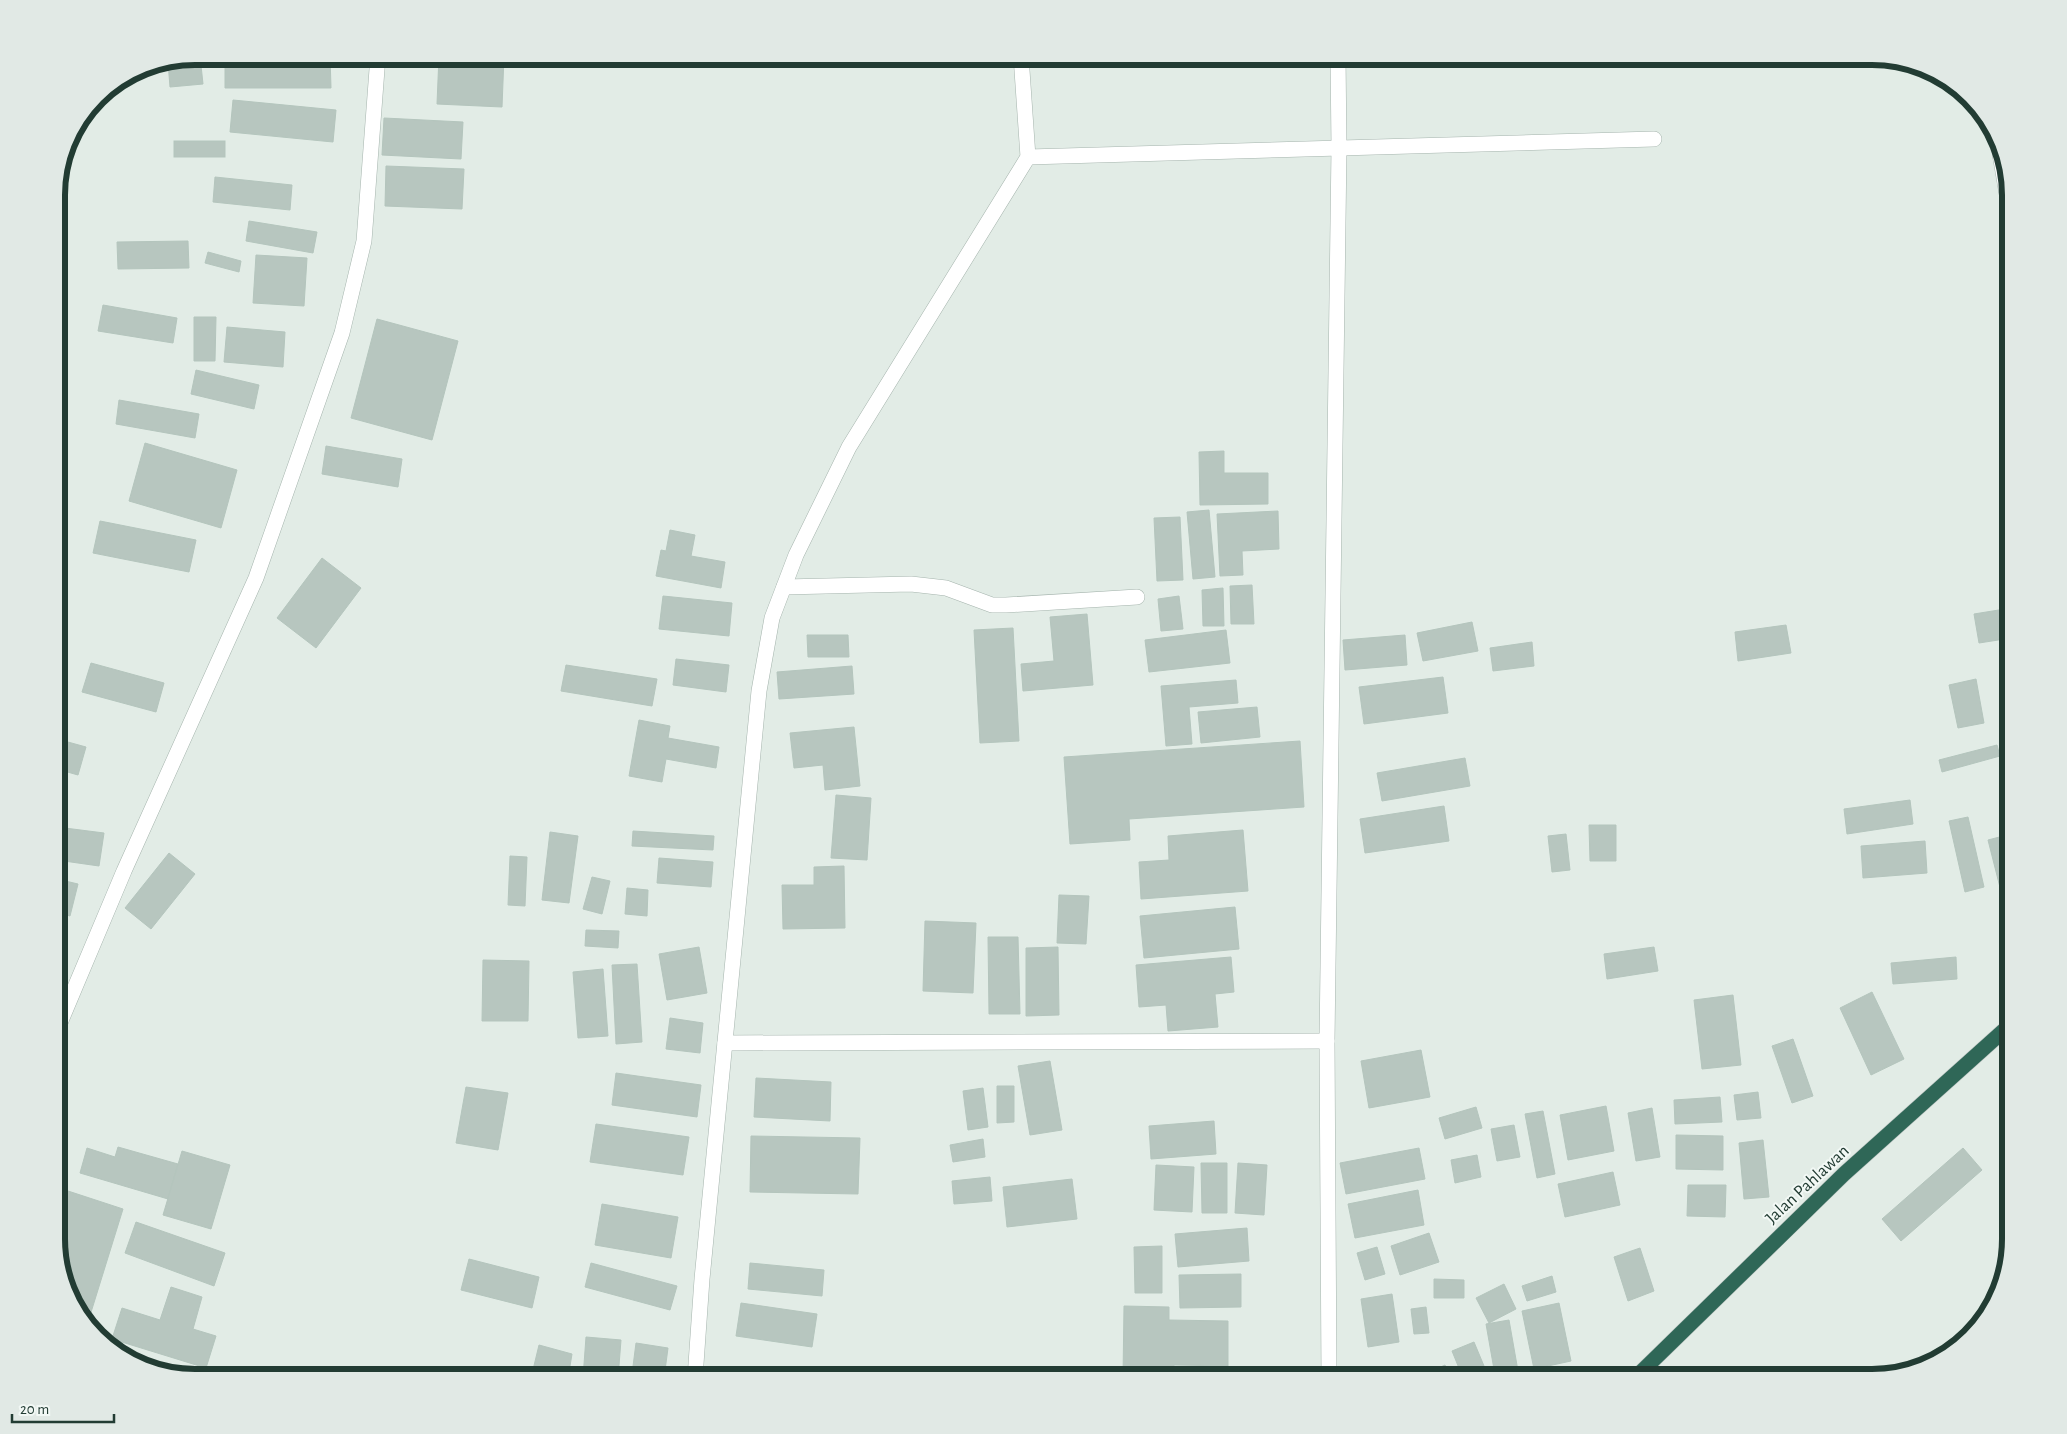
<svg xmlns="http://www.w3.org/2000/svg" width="2067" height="1434" font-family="'Alegreya Sans',sans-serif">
<rect width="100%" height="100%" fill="#e2ece6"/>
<!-- building -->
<g fill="#b7c6bf" stroke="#b4c5bd">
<polygon points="195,56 200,56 203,84 170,87 168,62"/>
<polygon points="225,56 330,56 331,88 225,88"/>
<polygon points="439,56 504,56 502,107 437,104"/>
<polygon points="233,100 336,110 333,142 230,132"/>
<polygon points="384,118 463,122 461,159 382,155"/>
<rect x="174" y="141" width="51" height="16"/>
<polygon points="386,166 464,169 462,209 385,206"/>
<polygon points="215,177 292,185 290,210 213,202"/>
<polygon points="249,221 317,232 313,253 246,241"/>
<polygon points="188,241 189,268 118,269 117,242"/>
<polygon points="208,252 241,261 239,272 205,263"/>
<polygon points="256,255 307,258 304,306 253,303"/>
<polygon points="103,305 177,318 173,343 98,331"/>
<polygon points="194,317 216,317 215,361 194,361"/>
<polygon points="377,319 458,341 432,440 351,418"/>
<polygon points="227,327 285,332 283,367 224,362"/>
<polygon points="196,370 259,385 254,409 191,394"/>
<polygon points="119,400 199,414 195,438 116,424"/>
<polygon points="145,443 237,470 221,528 129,501"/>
<polygon points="326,446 402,459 398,487 322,474"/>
<polygon points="1224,451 1224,473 1268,473 1268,504 1200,505 1199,452"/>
<polygon points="1209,510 1215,577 1193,579 1187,512"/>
<polygon points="1278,511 1279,549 1242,551 1243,575 1220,576 1217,514"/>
<polygon points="1180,517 1183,580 1157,581 1154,518"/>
<polygon points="100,521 196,540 189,572 93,553"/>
<polygon points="670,530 695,535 691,556 725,562 721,588 656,576 661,550 666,551"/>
<polygon points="322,558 361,588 316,648 277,618"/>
<polygon points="1252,585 1254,624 1231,624 1230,586"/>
<polygon points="1223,588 1224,626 1203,626 1202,590"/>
<polygon points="663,596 732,603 729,636 659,629"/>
<polygon points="1179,596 1183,629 1161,631 1158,599"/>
<polygon points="2011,608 2011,638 1979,643 1974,614"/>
<polygon points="1087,614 1093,685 1023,691 1021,664 1054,661 1050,617"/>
<polygon points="1472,622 1478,651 1423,661 1417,633"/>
<polygon points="1786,625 1791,653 1738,661 1735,632"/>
<polygon points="1013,628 1019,741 980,743 974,630"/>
<polygon points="1226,630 1230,663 1149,672 1145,640"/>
<polygon points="807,635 848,635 849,657 808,657"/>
<polygon points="1405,635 1407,665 1345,670 1343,640"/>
<polygon points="1532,642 1534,666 1493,671 1490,648"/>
<polygon points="676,659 729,665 726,692 673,685"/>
<polygon points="91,663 164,683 156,712 82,692"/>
<polygon points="566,665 657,679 652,706 561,691"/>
<polygon points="852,666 854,694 779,699 777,672"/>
<polygon points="1443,677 1448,713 1364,724 1359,687"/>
<polygon points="1976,679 1984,723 1958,728 1949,685"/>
<polygon points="1236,680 1238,703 1189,707 1192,744 1166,746 1161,686"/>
<polygon points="1257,707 1260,737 1201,743 1198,712"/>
<polygon points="639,720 670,726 668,738 719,747 716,768 666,759 662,782 629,776"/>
<polygon points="854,727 860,786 825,790 823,765 794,768 790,733"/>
<polygon points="57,739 86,747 78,775 57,769"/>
<polygon points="1300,741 1304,807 1129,819 1130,840 1070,844 1064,757"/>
<polygon points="1997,745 2000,756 1942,772 1939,760"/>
<polygon points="1465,758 1470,786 1382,801 1377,773"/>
<polygon points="2011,770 2011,783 2006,784 2004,771"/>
<polygon points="57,779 67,781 60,816 57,815"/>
<polygon points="836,795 871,798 867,860 831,858"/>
<polygon points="1910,800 1913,824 1847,834 1844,809"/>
<polygon points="1444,806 1449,841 1365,853 1360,819"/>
<polygon points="1968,817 1984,887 1965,892 1949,821"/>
<polygon points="1589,825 1616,825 1616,861 1590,861"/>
<polygon points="57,827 104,833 99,866 57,860"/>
<polygon points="1243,830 1248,891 1141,899 1139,862 1169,860 1168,836"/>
<polygon points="633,831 714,836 713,850 632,846"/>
<polygon points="550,832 578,836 569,903 542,900"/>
<polygon points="1566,834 1570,870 1552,872 1548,836"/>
<polygon points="2011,834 2011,918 2008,919 1988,840"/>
<polygon points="1925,841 1927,873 1863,878 1861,846"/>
<polygon points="169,853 195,874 151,929 125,908"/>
<polygon points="510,856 527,857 525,906 508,905"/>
<polygon points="659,858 713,862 711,887 657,883"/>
<polygon points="844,866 845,928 783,929 782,885 814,885 814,867"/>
<polygon points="592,877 610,881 602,914 583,909"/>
<polygon points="57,879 78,884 70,916 57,912"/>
<polygon points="627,888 648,890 647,916 625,914"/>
<polygon points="1059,895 1089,896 1086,944 1057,943"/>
<polygon points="1235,907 1239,949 1144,958 1140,916"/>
<polygon points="925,921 976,923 973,993 923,991"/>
<polygon points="586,930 619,931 618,948 585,946"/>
<polygon points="988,937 1018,937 1020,1014 989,1014"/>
<polygon points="699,947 707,993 667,1000 659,954"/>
<polygon points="1058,947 1059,1015 1026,1016 1026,948"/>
<polygon points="1654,947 1658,971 1607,979 1604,954"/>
<polygon points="1231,957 1234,992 1215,994 1218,1027 1168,1031 1166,1005 1139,1007 1136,965"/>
<polygon points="1956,957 1957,979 1893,984 1891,963"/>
<polygon points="483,960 529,961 528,1021 482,1021"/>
<polygon points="637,964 642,1042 616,1044 612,965"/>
<polygon points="603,969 608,1036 578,1038 573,972"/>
<polygon points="1872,992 1904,1059 1871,1075 1840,1008"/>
<polygon points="1733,995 1741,1065 1702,1069 1694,1000"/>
<polygon points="670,1018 703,1023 700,1053 666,1049"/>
<polygon points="1793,1039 1813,1096 1792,1103 1772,1046"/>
<polygon points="1421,1050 1430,1097 1369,1108 1361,1061"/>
<polygon points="1050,1061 1062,1130 1030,1135 1018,1066"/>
<polygon points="616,1073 701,1085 697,1117 612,1105"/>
<polygon points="756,1078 831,1082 830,1121 754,1117"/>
<polygon points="997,1086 1014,1086 1014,1122 997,1123"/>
<polygon points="466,1087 508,1093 498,1150 456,1143"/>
<polygon points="983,1088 988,1127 968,1130 963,1091"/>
<polygon points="1758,1092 1761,1118 1737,1120 1734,1095"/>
<polygon points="1720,1097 1722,1122 1675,1124 1674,1100"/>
<polygon points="1606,1106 1614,1151 1568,1160 1560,1115"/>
<polygon points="1476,1107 1482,1128 1445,1139 1439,1118"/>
<polygon points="1652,1108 1660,1157 1636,1161 1628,1113"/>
<polygon points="1543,1111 1555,1174 1537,1178 1525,1114"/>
<polygon points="1214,1121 1216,1154 1151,1159 1149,1126"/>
<polygon points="596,1124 689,1137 683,1175 590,1162"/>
<polygon points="1514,1125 1520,1157 1497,1161 1491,1129"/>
<polygon points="1676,1135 1723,1136 1723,1170 1676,1169"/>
<polygon points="751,1136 860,1138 858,1194 750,1192"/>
<polygon points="983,1139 985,1157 953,1162 950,1145"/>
<polygon points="1763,1140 1769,1197 1744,1199 1739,1143"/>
<polygon points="118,1147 178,1164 168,1199 80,1173 87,1148 115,1157"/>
<polygon points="1419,1148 1425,1179 1346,1194 1340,1163"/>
<polygon points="1963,1148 1982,1170 1901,1241 1882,1219"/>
<polygon points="182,1151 230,1165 211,1229 163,1215"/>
<polygon points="1477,1155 1481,1177 1455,1183 1451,1160"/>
<polygon points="1201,1163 1227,1163 1227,1213 1202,1213"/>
<polygon points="1238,1163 1267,1165 1264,1215 1235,1213"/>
<polygon points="1156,1165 1194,1167 1192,1212 1154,1210"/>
<polygon points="1613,1172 1620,1205 1565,1217 1558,1184"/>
<polygon points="990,1177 992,1201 954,1204 952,1181"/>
<polygon points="1072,1179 1077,1219 1007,1227 1003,1187"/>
<polygon points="1688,1185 1726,1185 1725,1217 1687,1216"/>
<polygon points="65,1190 123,1209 88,1322 75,1308 57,1247 57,1217"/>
<polygon points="1418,1190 1424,1225 1355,1238 1348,1204"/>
<polygon points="602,1204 678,1217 671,1258 595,1245"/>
<polygon points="136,1222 225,1253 214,1286 125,1253"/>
<polygon points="1247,1228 1249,1261 1178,1267 1175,1234"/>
<polygon points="1429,1233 1439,1262 1400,1275 1391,1246"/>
<polygon points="1162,1246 1162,1293 1135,1293 1134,1247"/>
<polygon points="1377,1247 1385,1274 1365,1280 1357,1253"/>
<polygon points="1640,1248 1654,1291 1628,1301 1614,1257"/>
<polygon points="469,1259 539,1277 532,1308 461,1290"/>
<polygon points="591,1263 677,1286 670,1310 585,1287"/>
<polygon points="750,1263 824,1270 822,1296 748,1289"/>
<polygon points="1241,1274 1241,1307 1180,1308 1179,1275"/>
<polygon points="1552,1276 1556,1292 1527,1301 1522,1286"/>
<polygon points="1434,1279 1464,1280 1464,1298 1434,1298"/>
<polygon points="1504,1284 1516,1309 1489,1323 1476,1298"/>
<polygon points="171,1287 202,1297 193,1329 216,1336 206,1368 112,1339 122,1308 160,1320"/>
<polygon points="1392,1294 1399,1342 1368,1347 1361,1299"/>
<polygon points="741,1303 817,1314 812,1347 736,1336"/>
<polygon points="1559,1303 1571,1361 1534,1369 1522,1311"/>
<polygon points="1124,1306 1169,1307 1169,1320 1228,1321 1228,1366 1174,1365 1174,1378 1123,1378"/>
<polygon points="1426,1307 1429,1333 1414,1334 1411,1309"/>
<polygon points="1509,1320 1518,1371 1495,1375 1486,1324"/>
<polygon points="586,1337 621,1340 618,1378 583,1378"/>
<polygon points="1474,1342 1489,1378 1463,1378 1452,1351"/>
<polygon points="636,1343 668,1348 664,1378 632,1374"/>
<polygon points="539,1345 572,1354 568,1378 531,1378"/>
<polygon points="1445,1365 1451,1378 1435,1378 1432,1371"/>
<polygon points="771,1369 800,1371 800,1378 771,1378"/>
</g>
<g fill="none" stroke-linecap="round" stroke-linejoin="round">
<!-- minor casing -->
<g stroke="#a5b4ad" stroke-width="16">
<g id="minor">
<polyline points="2000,154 2011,218"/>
<polyline points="1028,157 1654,139"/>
<polyline points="784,587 911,584 946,588 992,605 1006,605 1137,597"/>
<polyline points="57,1030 124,871 256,578 342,333 364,241 378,56"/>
<polyline points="725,1043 1327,1041"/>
<polyline points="695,1378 702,1279 759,691 772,618 796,555 849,447 1028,157 1021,56"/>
<polyline points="1329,1378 1327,1041 1339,148 1338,56"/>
</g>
</g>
<!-- highway casing -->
<g stroke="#c1c8c6" stroke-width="16">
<polyline id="highway" points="1635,1378 1844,1174 2011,1024"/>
</g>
<!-- minor -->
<use href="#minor" stroke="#fff" stroke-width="15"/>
<!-- highway -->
<use href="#highway" stroke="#2f6757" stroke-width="15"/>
</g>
<g text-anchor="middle" stroke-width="4" stroke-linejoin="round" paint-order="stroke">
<!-- street labels -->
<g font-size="18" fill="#223c33" stroke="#f2f8f5">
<text transform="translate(1807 1184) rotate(-43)" y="6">Jalan Pahlawan</text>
</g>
</g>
<!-- crop -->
<path d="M0 0H2067V1434H0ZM195 65H1872A130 130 0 0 1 2002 195V1239A130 130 0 0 1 1872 1369H195A130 130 0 0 1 65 1239V195A130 130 0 0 1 195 65Z" fill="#e1e9e5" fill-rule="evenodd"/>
<path fill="none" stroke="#223c33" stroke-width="6" d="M195 65H1872A130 130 0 0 1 2002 195V1239A130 130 0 0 1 1872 1369H195A130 130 0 0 1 65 1239V195A130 130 0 0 1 195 65Z"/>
<!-- scale -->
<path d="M12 1414v8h102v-8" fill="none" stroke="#223c33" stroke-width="2.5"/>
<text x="20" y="1414" font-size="15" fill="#223c33" stroke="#f2f8f5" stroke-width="4" paint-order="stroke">20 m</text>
</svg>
